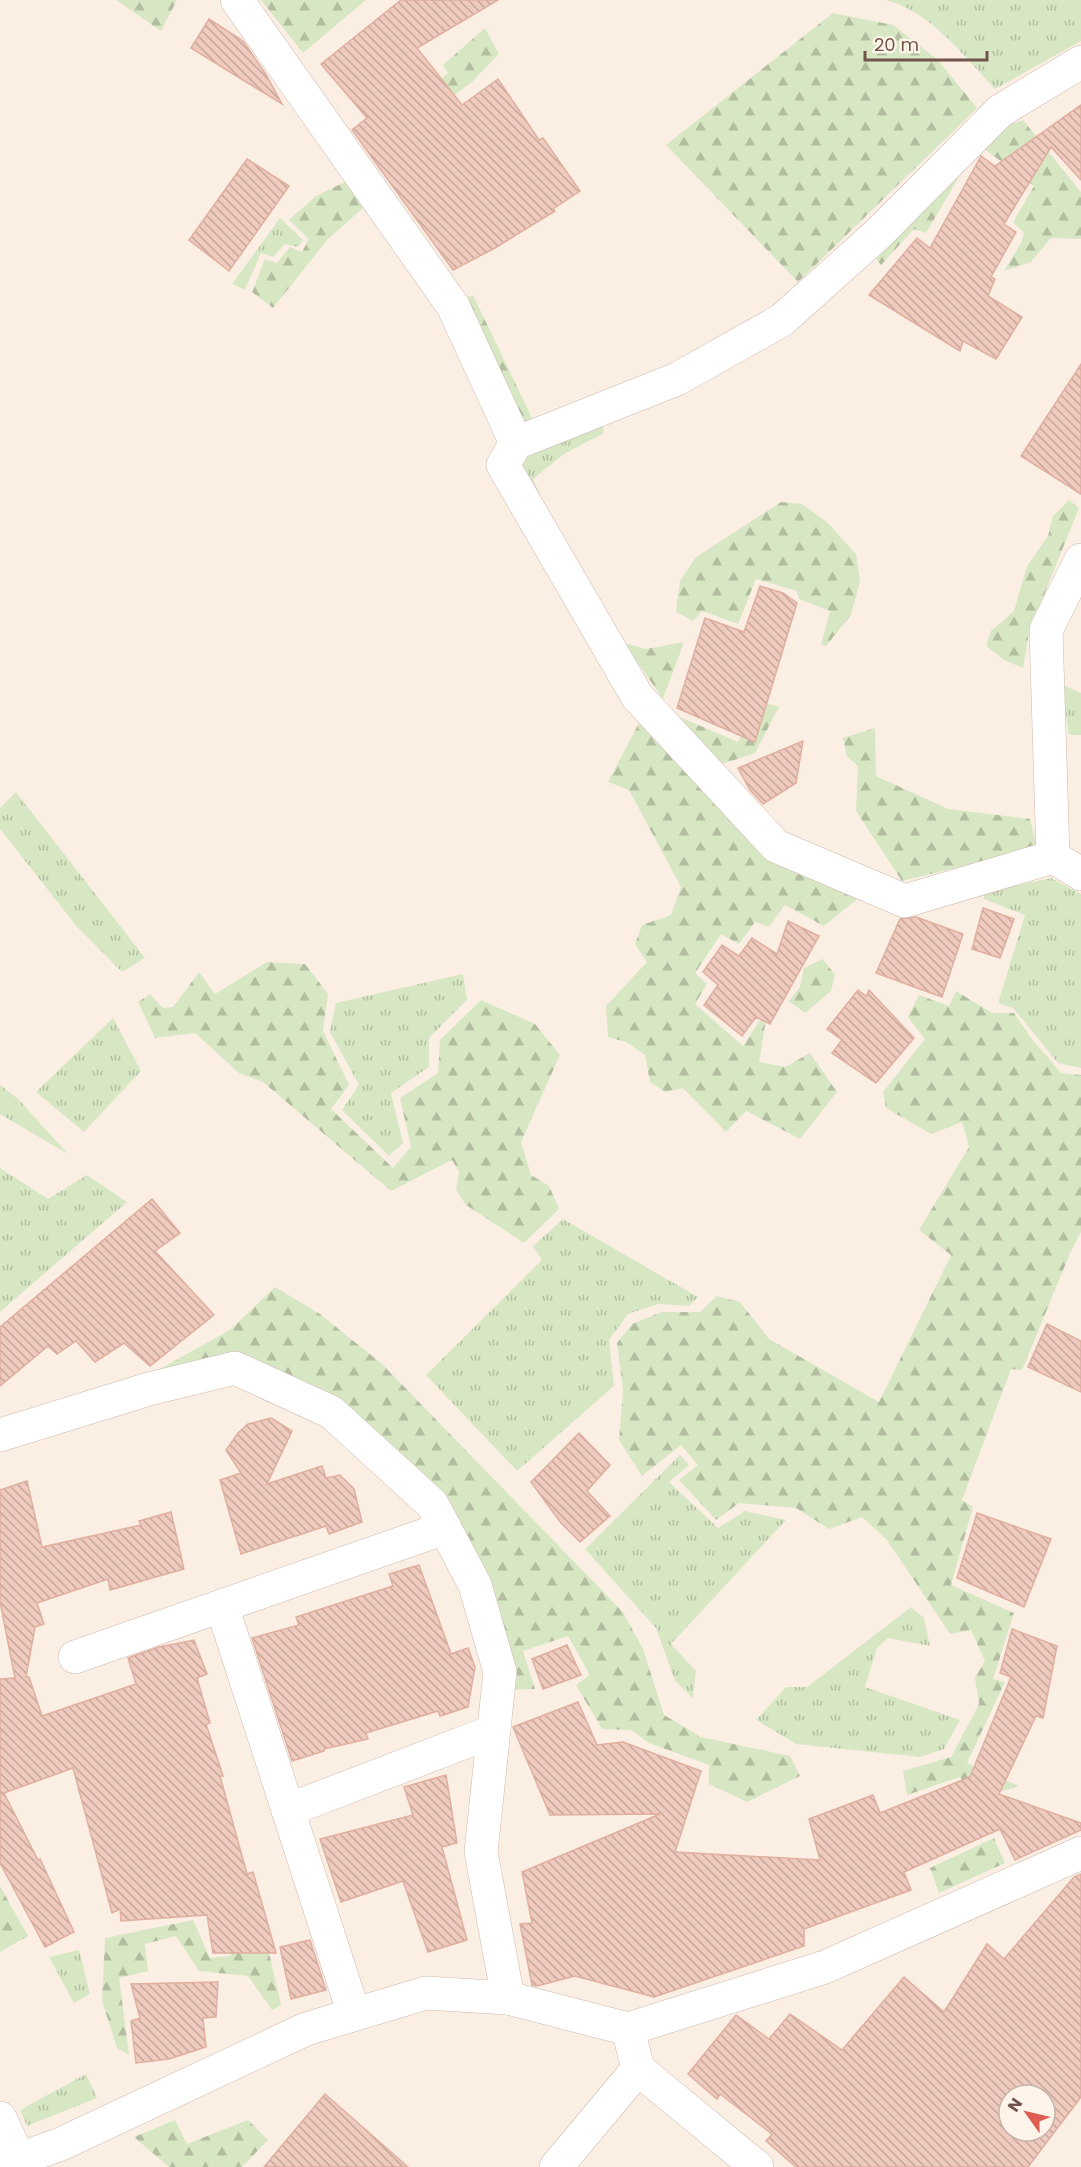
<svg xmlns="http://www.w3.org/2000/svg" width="1081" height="2167" font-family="Poppins,sans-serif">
<defs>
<pattern id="grass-tufts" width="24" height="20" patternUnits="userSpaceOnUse" patternTransform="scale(1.5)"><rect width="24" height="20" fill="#d7e7c4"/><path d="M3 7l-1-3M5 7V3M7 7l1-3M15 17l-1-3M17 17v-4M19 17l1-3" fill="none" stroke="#b3bea1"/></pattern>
<pattern id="forest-firs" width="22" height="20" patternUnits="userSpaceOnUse" patternTransform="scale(1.5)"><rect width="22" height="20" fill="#d7e7c4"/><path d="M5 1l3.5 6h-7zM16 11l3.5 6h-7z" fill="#b3bea1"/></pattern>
<pattern id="building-back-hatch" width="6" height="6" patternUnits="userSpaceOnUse" patternTransform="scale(1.5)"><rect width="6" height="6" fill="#efcabe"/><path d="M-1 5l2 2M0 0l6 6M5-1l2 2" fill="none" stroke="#c6a79c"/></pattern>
</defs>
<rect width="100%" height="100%" fill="#fbefe4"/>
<!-- grass -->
<g fill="url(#grass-tufts)">
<path d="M886,0H1081V41L995,89C965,57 930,11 886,0Z"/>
<polygon points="280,218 303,240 298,247 285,244 273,257 261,253 245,290 232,284"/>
<polygon points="602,421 604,433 564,454 533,479 550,516 510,459"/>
<polygon points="1061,684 1081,693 1081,735 1069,735"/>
<polygon points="16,792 145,958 122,972 78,928 0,829 0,808"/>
<polygon points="1051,878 1081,894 1081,1068 1058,1063 1013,1008 998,1003 1025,915 984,899 984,892"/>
<polygon points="463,974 467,1000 429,1038 429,1067 391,1093 403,1143 389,1156 342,1110 359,1085 330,1032 336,1003"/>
<polygon points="113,1018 141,1071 84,1132 36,1092"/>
<polygon points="0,1085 18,1099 68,1154 0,1114"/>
<polygon points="0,1168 48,1199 87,1175 127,1202 0,1312"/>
<polygon points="563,1219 698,1297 689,1306 658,1304 628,1314 609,1340 614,1386 517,1471 426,1375 542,1260 533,1246"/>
<polygon points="680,1455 689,1465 669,1482 718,1528 745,1511 786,1520 671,1644 696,1671 693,1698 675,1681 656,1628 585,1549"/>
<polygon points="911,1607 924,1618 930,1646 888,1638 877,1648 865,1687 960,1720 944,1749 920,1757 796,1744 756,1720 786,1687 807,1687"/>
<polygon points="79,1950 90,1994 74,2003 49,1957"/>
<polygon points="86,2074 97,2098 27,2126 20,2110"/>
</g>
<!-- forest -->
<g fill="url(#forest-firs)">
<polygon points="116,0 177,0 161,31"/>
<polygon points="261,0 366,0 303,53"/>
<polygon points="833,13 893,25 938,60 977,108 798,282 666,145"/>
<polygon points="485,28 499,54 472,82 427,115 413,100 448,73 443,65"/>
<polygon points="1023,120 1081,192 1081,239 1051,238 1031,262 1004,271 1021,243 1024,233 1013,222 1034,186 983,148 1006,126"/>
<polygon points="963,170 926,233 914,229 881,265 876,259"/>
<polygon points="351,179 363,208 328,239 273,308 252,292 265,259 277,263 290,247 302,252 309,239 289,220 316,196"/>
<polygon points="473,295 532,418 516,428 459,301"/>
<polygon points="1069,500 1079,508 1029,632 1023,668 1004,660 986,646 991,631 1014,611 1027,566 1048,536 1053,516"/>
<polygon points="781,502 802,504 828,523 856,554 860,581 851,615 826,646 821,645 830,611 799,599 797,591 756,579 738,624 702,611 693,621 676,612 680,581 696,557"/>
<polygon points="684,642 663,699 624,643 646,649"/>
<polygon points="757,701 779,707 755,753 719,765 675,715 738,742"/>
<polygon points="639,723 660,734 769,851 865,893 824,926 785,905 769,927 755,922 739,944 721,934 695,973 707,984 695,1004 743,1046 768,1008 759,1062 785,1067 810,1053 837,1092 800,1139 746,1111 726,1132 683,1088 665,1092 650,1082 645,1055 626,1042 608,1037 606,1006 647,962 635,944 642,925 671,915 681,887 629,790 608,782"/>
<polygon points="875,728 876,776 948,809 1030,819 1037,848 902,881 856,811 858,766 847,757 843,738"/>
<polygon points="823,959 835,975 831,991 805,1013 789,1001 800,987 804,968"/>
<polygon points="267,962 305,964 328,994 323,1031 349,1085 331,1109 393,1168 411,1147 400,1098 438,1073 440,1040 481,1000 535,1024 560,1055 521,1142 531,1175 549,1186 559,1209 524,1243 466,1205 456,1190 459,1172 452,1160 391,1191 263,1082 239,1073 195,1033 155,1038 138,1002 150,994 163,1008 173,1007 199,972 215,994"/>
<polygon points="956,991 992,1013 1014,1013 1032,1039 1061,1073 1081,1075 1081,1232 1071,1251 1022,1370 1011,1369 962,1500 973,1507 951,1585 1014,1613 993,1679 1005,1682 967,1763 1019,1786 979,1799 980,1815 960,1777 907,1795 903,1771 951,1757 979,1704 975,1678 985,1661 971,1630 950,1634 887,1540 862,1517 829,1529 796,1508 739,1503 716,1520 679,1480 698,1465 681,1445 642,1476 619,1440 623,1390 617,1343 632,1324 661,1312 700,1312 717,1296 740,1302 769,1339 879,1402 951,1255 919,1230 969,1147 962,1122 931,1134 886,1108 883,1092 925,1039 908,1017 919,995 949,1006"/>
<polygon points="275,1287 320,1314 382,1364 623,1612 643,1649 664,1715 701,1737 790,1756 800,1776 747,1802 709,1784 709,1765 649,1743 631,1730 602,1729 576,1685 590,1675 568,1636 523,1651 535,1689 512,1690 485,1583 333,1404 158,1370 230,1330"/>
<polygon points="994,1838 1005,1863 939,1893 930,1868"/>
<polygon points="0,1886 28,1936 0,1952"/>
<polygon points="193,1920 210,1958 231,1956 233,1934 264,1931 281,2005 272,2010 248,1976 199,1971 176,1936 145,1944 148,1971 119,1978 129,2055 117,2048 102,2001 105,1938"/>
<polygon points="175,2120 187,2144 248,2120 268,2140 242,2167 169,2167 134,2137"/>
</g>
<!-- building -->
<g fill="url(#building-back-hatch)" stroke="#e0af9f" stroke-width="1.5" fill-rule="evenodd">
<polygon points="401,0 498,0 417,48 462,105 498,79 539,140 543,138 580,191 553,209 555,211 495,248 453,270 352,130 367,118 321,64"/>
<polygon points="209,19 243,41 265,73 282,104 191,48"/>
<polygon points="1081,105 1081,180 1051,147 1004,224 1016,232 991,277 995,279 988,296 1022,317 996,359 963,341 960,351 869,295 917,238 930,248 981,156 995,166"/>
<polygon points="247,159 289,186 229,271 189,240"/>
<polygon points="1081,364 1081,494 1021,456"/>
<polygon points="760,586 783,593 797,603 755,742 677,708 705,618 744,632"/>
<polygon points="803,741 796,783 763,804 750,790 738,768"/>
<polygon points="983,908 1014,919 1000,958 972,949"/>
<polygon points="916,917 963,934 942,997 876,973 900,919"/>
<polygon points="788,921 819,936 770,1024 756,1017 742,1036 704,1005 718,985 703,972 722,945 739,956 752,938 777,954"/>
<polygon points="858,990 866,996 869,990 914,1038 876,1083 832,1053 842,1040 827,1029"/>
<polygon points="152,1199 180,1233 155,1251 214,1315 150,1366 124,1343 95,1362 76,1341 57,1354 48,1346 0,1386 0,1327"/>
<polygon points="1047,1324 1081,1341 1081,1392 1028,1367"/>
<polygon points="271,1418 292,1431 267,1484 322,1466 326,1478 340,1475 354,1489 362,1522 329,1534 326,1526 241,1554 220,1480 241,1473 226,1450 238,1433 248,1424"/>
<polygon points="579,1433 610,1465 587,1491 610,1516 580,1542 561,1523 531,1482"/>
<polygon points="27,1481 42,1547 141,1525 139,1521 171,1512 184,1569 110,1590 108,1579 37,1603 44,1624 35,1627 26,1677 29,1677 42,1716 136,1684 128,1658 159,1647 194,1640 207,1674 197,1678 210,1723 206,1724 223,1776 220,1776 247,1874 253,1872 276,1953 213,1953 207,1915 121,1921 120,1909 112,1913 73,1768 4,1793 38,1860 40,1859 74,1932 45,1947 0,1863 0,1679 15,1678 0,1602 0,1490"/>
<polygon points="977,1513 1051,1539 1024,1607 957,1578"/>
<polygon points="419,1565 451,1654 468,1648 475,1667 468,1707 440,1716 438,1711 366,1733 368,1739 324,1749 324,1751 292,1761 252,1638 299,1625 296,1617 393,1586 389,1574"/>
<polygon points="1012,1629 1057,1646 1043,1718 1036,1716 999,1794 1081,1823 1081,1830 1015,1860 1000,1829 904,1872 911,1890 804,1929 804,1946 654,1997 575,1976 537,1986 532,1985 520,1924 532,1923 522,1872 660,1814 550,1815 513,1727 578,1702 597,1745 623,1742 701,1771 675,1852 820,1860 809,1819 873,1795 880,1813 970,1777 1011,1677 1000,1673"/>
<polygon points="567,1645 581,1675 543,1689 532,1659"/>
<polygon points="446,1775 457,1843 442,1847 467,1940 428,1952 403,1881 341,1902 320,1839 413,1815 404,1787"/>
<path d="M1081,1874V2097L1028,2167H796L766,2141L772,2134L720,2094L717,2099L688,2074L736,2015L769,2039L790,2014L842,2050L904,1977L944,2012L987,1944L1004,1959L1074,1877ZM1009,2095H1045V2131H1009Z"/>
<polygon points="310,1940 326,1990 291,1999 280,1947"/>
<polygon points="218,1982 216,2017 203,2018 206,2047 169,2059 136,2063 131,2021 140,2018 131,1984"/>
<polygon points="325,2094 408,2167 264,2167"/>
</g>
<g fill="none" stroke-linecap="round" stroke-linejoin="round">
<!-- minor casing -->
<g stroke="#ceb8ae" stroke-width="34">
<g id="minor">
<polyline points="237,0 453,306 516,443"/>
<polyline points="1081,560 1046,630 1053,857 1081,874"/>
<polyline points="1053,857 905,901 776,846 637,696 503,465 516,443 677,379 782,320 880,232 1000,111 1081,62"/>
<polyline points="0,1435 149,1389 235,1368 331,1412 432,1504 475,1585 500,1672 481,1852 508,1998"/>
<polyline points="222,1606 354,2014"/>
<polyline points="75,1657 445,1528"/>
<polyline points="288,1810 494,1731"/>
<polyline points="628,2029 638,2069 757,2167"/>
<polyline points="0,2118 19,2159"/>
<polyline points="556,2167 638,2069"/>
</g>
</g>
<!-- tertiary casing -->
<g stroke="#ceb8ae" stroke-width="34">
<polyline id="tertiary" points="0,2166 61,2144 306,2029 426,1993 508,1998 628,2029 825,1967 1081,1853"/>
</g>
<!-- minor -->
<use href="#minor" stroke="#fff" stroke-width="33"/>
<!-- tertiary -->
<use href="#tertiary" stroke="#fff" stroke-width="33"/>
</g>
<!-- north arrow -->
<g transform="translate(1027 2113) rotate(304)"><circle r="28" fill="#fef4ea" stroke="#c6b4aa" stroke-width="1.5"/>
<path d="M0-4.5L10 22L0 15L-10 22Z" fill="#de5d50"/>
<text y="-9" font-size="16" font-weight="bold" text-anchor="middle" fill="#72544b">N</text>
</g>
<!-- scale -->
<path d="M865 51v9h122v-9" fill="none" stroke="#72544b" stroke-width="3"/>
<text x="874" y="51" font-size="18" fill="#72544b" stroke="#fef4ea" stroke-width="4.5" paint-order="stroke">20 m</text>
</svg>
